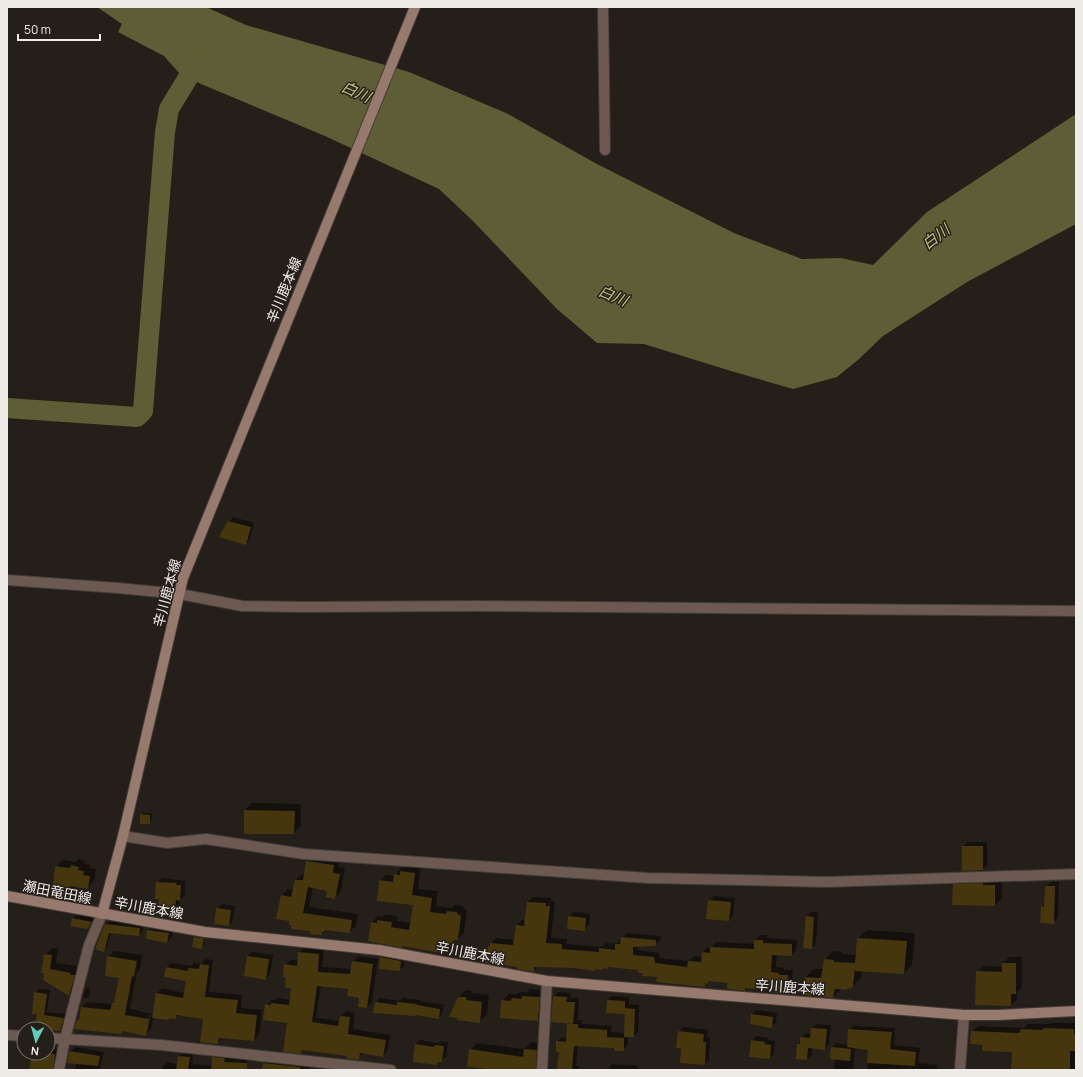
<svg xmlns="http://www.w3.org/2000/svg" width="1083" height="1077" font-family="Manrope,'Noto Sans JP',sans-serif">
<rect width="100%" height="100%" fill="#251f19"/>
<!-- water -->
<polygon fill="#5d5e35" points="97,7 206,7 246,25 409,72 506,113 597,164 734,233 802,259 841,258 873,265 927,212 1076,114 1076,224 967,282 883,336 859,359 837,377 793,389 731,371 644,344 597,343 557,309 473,221 439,189 325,136 201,84 179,73 164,56 118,32 122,24"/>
<!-- shadow -->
<g fill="#0007" fill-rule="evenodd">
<polygon points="233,517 254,523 250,539 246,544 229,522"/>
<polygon points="252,803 301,804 301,826 294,833 245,810"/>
<polygon points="143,813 152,813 151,821 149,823 141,815"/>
<polygon points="968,842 987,842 987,865 983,869 963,846"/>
<polygon points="313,855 340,859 339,867 345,868 341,891 335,898 328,890 313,887 309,907 358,914 356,925 350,932 327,929 322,934 291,920 277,918 282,895 288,889 294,890 296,880 302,874 305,874 307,861"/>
<polygon points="78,859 85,861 84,864 90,865 89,868 96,869 94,881 87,888 75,886 74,893 67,899 56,866 63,860 76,862"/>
<polygon points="408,865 421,866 418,889 438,891 436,906 452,908 454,905 463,906 463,908 467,910 464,933 458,939 448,942 440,951 403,945 402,947 372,922 378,916 382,917 385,914 397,916 397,921 411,923 414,904 380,881 386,875 395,876 401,868 404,868"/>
<polygon points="162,878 185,881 185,895 179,900 179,908 174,912 160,898 157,883"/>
<polygon points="961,878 1002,878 1002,898 995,905 954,885"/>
<polygon points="1051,882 1059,882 1058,918 1053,922 1042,907 1045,903 1046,886"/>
<polygon points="714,896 735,898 733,916 728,920 709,901"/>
<polygon points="533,897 551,898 551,901 555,901 551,938 567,939 567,944 602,947 606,943 616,944 627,933 661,936 661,940 655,945 638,946 638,950 659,953 660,958 689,961 694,956 702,957 703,952 708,947 711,948 716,942 755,944 755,940 760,935 767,935 767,938 797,940 796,950 791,955 777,954 776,967 784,968 784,970 793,970 792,988 787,993 776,989 747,987 745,990 728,982 710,980 704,985 658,976 639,969 609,966 602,969 596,968 595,970 538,966 533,971 518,966 489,946 496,938 515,940 517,925 522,920 526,920 528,902"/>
<polygon points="222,904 235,906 233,920 229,925 217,909"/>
<polygon points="573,912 590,914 589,925 584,930 569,917"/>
<polygon points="811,912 818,912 816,943 811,948 807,916"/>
<polygon points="78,914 95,917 93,924 88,928 73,918"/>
<polygon points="109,921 143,925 142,932 138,935 111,932 107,947 103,950 106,925"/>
<polygon points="153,926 173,929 172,937 167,942 147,939 148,930"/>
<polygon points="867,930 915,933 912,965 904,973 862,970 861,978 851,988 842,988 833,997 806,977 814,969 823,969 825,960 833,951 842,952 842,954 857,955 858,938"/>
<polygon points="196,935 205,937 204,946 202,948 193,947 195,937"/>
<polygon points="52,948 58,949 56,963 77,966 77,968 81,969 76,989 69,995 45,973 45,955"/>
<polygon points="304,948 324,949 322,967 352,969 353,961 358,956 378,959 372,1002 367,1007 360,997 350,988 321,985 316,1018 340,1021 341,1016 346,1011 355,1013 353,1029 390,1035 388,1050 383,1056 363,1053 359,1057 304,1049 301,1053 288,1022 266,1005 271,1000 275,1000 277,998 291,1000 293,988 287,977 285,965 291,960 298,960 299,953"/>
<path d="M114,951L142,955L140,970L137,972L130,1009L154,1014L157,993L162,988L185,993L187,980L166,968L171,963L192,966L194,963L201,964L206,959L213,960L209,992L242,995L241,1008L262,1010L259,1035L254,1040L223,1038L218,1043L204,1018L179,1015L175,1018L171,1017L169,1019L154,1017L151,1029L145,1035L124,1031L121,1033L78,1020L81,1017L82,1007L87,1002L112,1004L116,1000L120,977L108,957ZM149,1014L151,1015L148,1030H146Z"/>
<polygon points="252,952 273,955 270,974 266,979 248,956"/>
<polygon points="386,953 405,956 404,966 399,970 381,957"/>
<polygon points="1009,957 1022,957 1022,987 1017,992 1017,999 1011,1005 977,972 983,966 1003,967 1003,963"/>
<polygon points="87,988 90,989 89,996 87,998 83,998 85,990"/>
<polygon points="39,989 50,990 47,1012 67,1014 64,1026 60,1030 38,1014 35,993"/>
<polygon points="530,989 546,990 545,1013 538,1020 502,1001 509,994 517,994 520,992 527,992"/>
<polygon points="466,990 472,991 472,993 489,995 487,1014 480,1021 459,997"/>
<polygon points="558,992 571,993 570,998 579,998 578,1018 576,1020 582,1020 582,1024 612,1026 611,1032 625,1033 626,1011 608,1000 612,996 629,997 629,1006 631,1004 639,1005 638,1032 634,1036 628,1036 628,1045 623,1050 615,1047 578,1045 576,1066 579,1066 579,1070 558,1070 560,1052 557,1042 562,1037 567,1038 568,1024 570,1022 554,997"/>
<polygon points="380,998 400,1001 402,998 421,1000 420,1001 444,1005 442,1014 438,1018 376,1002"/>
<polygon points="757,1010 777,1013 776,1022 771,1027 752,1014"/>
<polygon points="1050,1023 1076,1023 1076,1070 1012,1070 1013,1052 983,1044 972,1032 978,1026 1024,1028 1028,1024 1049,1024"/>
<polygon points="817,1024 831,1025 829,1044 825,1049 812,1048 812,1055 807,1059 798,1044 801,1041 801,1038 806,1033 812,1034 812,1028"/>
<polygon points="854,1026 895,1028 894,1045 920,1048 918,1063 937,1065 937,1070 867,1070 869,1049 855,1047 853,1070 834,1070 835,1059 832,1048 836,1043 848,1045 849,1030"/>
<polygon points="683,1027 708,1030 707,1038 710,1038 709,1060 705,1064 682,1048 679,1032"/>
<polygon points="756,1036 769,1038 768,1040 775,1041 774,1054 769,1058 752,1041"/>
<polygon points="420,1040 439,1043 440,1041 448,1042 446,1057 441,1061 439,1061 436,1064 416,1045"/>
<polygon points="531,1042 543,1044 538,1070 499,1070 470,1050 477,1043 524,1049"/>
<polygon points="75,1047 104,1052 99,1070 75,1070 76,1063 70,1052"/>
<polygon points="48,1048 59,1050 54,1070 30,1069 33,1053 48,1053"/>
<polygon points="183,1052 193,1054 192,1064 212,1066 213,1058 217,1054 228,1055 228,1058 247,1059 246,1070 163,1070 163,1066 167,1062 178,1064 179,1056"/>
<polygon points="270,1057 310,1062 309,1070 263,1070 264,1063"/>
<polygon points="612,1064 638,1066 638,1070 608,1070"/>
</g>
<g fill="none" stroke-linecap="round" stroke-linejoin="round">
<!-- river -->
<polyline stroke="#5d5e35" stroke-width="20" points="7,408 137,417 143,411 165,132 169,109 195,66 207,60"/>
</g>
<!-- building -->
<g fill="#46360d">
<polygon points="228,521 251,527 246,545 219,537"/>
<polygon points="244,810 295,811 294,834 244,834"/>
<polygon points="140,814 150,815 150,824 140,824"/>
<polygon points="962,846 983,846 983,870 962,871"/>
<polygon points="306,861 334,865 333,873 340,874 335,899 326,897 327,891 308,887 303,913 352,920 350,933 325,930 324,932 322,932 322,935 310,934 310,931 291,929 291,925 289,925 289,921 276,919 281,895 291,897 295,880 303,880"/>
<polygon points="71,865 79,867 78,870 84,871 83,875 90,876 88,889 70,886 68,900 52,898 55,866 70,868"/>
<polygon points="400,871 415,873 412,895 432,898 430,912 446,914 447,911 457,912 457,914 460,915 461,917 458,940 453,940 453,943 444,943 443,948 441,948 441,953 402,946 402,948 368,941 371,922 377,923 377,920 392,922 391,927 409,930 413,905 377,901 379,880 393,882 394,874 400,875"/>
<polygon points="156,882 177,883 176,885 181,885 180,901 176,900 175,913 158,912 159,899 155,899"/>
<polygon points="983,883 983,885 995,885 995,906 952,905 953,884"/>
<polygon points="1045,886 1055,886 1054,924 1040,923 1041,906 1044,907"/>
<polygon points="708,900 731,902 729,921 706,919"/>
<polygon points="527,902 546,903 546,906 550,906 546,943 562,944 562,949 599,952 599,948 615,950 615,944 620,944 621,937 656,940 656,946 633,947 633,955 654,957 655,963 687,967 688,961 701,962 702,952 710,953 710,947 754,949 754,940 763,940 763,943 792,944 792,956 772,955 771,972 779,973 779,975 788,975 787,994 775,993 775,990 745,988 745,991 727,989 727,983 708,981 708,984 705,983 705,987 656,982 657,977 642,976 643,973 638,973 638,970 608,967 608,969 603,968 603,970 595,969 595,971 573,968 534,967 534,972 517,969 517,967 486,963 488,946 490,946 490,943 513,945 516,925 524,926"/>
<polygon points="216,908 231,910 229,926 214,924"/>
<polygon points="568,916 586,918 585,931 567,929"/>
<polygon points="806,916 814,917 812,949 803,948"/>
<polygon points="72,918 92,922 88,929 70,926"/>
<polygon points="105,924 140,928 139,936 109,933 104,952 95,949"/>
<polygon points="147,930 169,933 167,943 146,939"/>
<polygon points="194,937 204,938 202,949 192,947"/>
<polygon points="857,938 907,941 904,974 855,971 855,967 853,987 851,987 851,989 847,988 847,990 835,989 833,998 803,995 805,977 821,978 824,959 834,960 834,962 855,963"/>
<polygon points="298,952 319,954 318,972 350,974 352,961 373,964 367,1008 358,1007 359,998 347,996 348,989 317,986 312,1022 338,1026 340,1016 350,1017 348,1034 386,1040 383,1057 360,1053 359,1060 346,1058 347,1056 302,1050 301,1054 283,1052 287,1023 263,1020 265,1004 271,1005 271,1003 289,1005 291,988 285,988 286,978 283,977 284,964 297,966"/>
<polygon points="44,954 52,955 50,969 71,973 70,975 75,975 69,996 43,980 44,973 41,973"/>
<polygon points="107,956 137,961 134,977 132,976 125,1015 149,1019 146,1036 122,1031 121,1034 74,1029 77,1020 79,1020 81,1007 110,1010 112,1003 114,1003 119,978 105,976"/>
<polygon points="247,956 269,959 266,980 244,976"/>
<polygon points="380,957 401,961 400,971 379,969"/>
<polygon points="1002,963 1016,963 1016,994 1011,994 1011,1006 975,1005 976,971 1002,972"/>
<polygon points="200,964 209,965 205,997 238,1000 236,1013 257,1015 254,1041 219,1038 218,1044 200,1042 203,1019 176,1015 176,1019 169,1018 169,1020 152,1018 156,993 183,998 186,981 164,977 166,967 188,971 188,968 199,969"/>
<polygon points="34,992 47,994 44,1015 64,1018 60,1031 35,1029 37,1014 32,1014"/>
<polygon points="522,996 540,997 538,1021 500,1018 501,1000 510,1001 512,998 522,999"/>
<polygon points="553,996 567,997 566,1002 575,1002 573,1024 551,1022"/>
<polygon points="458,997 466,997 466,1000 482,1002 480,1023 457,1020 457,1018 449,1017"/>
<polygon points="607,1000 625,1001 625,1014 606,1013"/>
<polygon points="375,1002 397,1005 397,1002 417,1004 417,1005 440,1009 439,1019 416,1015 416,1016 373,1013"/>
<polygon points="625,1008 635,1009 634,1037 624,1037"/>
<polygon points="751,1014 773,1017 772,1028 750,1024"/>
<polygon points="567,1024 578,1024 578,1028 607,1030 607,1037 624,1038 624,1051 614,1051 614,1048 574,1046 572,1070 557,1070 559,1052 556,1052 556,1041 566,1042"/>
<polygon points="811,1028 827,1029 825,1050 808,1048 807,1060 796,1059 797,1044 800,1044 800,1037 810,1038"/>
<polygon points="1043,1028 1074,1029 1074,1034 1076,1034 1076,1051 1070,1051 1070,1070 1011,1070 1012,1052 982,1051 982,1045 970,1044 971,1031 1019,1033 1021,1029 1043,1030"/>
<polygon points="848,1029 892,1032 890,1049 916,1052 915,1066 867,1063 868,1050 847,1047"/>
<polygon points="678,1031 704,1034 703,1042 706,1042 705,1065 680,1063 681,1048 676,1048"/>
<polygon points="751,1040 765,1042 764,1044 771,1045 770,1059 749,1057"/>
<polygon points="415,1044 434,1047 435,1045 444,1046 442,1062 437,1062 437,1065 413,1062"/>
<polygon points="831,1047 851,1049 850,1061 830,1059"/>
<polygon points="469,1049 523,1057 524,1049 537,1050 536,1070 498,1070 467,1067"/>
<polygon points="69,1051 100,1056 98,1066 67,1063"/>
<polygon points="32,1053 55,1054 53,1070 29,1070"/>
<polygon points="178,1056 190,1057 188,1070 176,1070"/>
<polygon points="212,1057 225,1058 224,1062 247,1063 247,1070 211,1070"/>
<polygon points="263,1063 300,1067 300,1070 262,1070"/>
</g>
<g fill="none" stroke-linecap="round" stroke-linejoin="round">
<!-- minor casing -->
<g stroke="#413c36" stroke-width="12">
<g id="minor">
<polyline points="603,7 605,150"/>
<polyline points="123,836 167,843 206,839 304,854 648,878 826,882 1076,874"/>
<polyline points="7,1035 24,1036"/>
<polyline points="48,1038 161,1045 391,1070"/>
<polyline points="59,1070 65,1039 89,945 102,914"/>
<polyline points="542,1070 547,981"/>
<polyline points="960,1070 964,1015"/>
</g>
</g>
<!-- tertiary casing -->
<g stroke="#413c36" stroke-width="12">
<polyline id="tertiary" points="7,580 118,588 180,594 242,606 305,607 476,606 1076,611"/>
</g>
<!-- secondary casing -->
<g stroke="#413c36" stroke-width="12">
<g id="secondary">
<polyline points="7,896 205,932 379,950 547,981 964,1015 999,1015 1076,1011"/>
<polyline points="102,914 123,836 183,578 415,7"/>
</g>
</g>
<!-- minor -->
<use href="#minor" stroke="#6c5952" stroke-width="10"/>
<!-- tertiary -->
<use href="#tertiary" stroke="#6c5952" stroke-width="10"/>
<!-- secondary -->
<use href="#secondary" stroke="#97796e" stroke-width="10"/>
</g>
<g text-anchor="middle" stroke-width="3" stroke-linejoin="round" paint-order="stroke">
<!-- street labels -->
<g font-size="14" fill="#efebe7" stroke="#251f19">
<text transform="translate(284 290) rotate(-68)" y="5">辛川鹿本線</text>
<text transform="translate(167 593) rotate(-75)" y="5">辛川鹿本線</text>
<text transform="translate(57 892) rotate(11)" y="5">瀬田竜田線</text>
<text transform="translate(149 908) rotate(10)" y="5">辛川鹿本線</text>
<text transform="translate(470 953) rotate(11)" y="5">辛川鹿本線</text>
<text transform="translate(790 987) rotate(4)" y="5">辛川鹿本線</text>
</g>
<!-- water labels -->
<g font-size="15" font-style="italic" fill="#c4c681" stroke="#251f19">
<text transform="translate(356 92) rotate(24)" y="5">白川</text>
<text transform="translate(936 237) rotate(-38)" y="5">白川</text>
<text transform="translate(613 296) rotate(23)" y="5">白川</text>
</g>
</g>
<!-- border -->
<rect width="1083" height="1077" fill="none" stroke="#efebe7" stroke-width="16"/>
<!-- north arrow -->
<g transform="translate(36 1041) rotate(186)"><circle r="19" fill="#251f19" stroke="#76716b"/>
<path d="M0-3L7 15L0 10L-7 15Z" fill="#5eceb8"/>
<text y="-6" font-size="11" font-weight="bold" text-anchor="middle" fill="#efebe7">N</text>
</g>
<!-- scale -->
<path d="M18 34v6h82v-6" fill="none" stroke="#efebe7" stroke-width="2"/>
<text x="24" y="34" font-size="12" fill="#efebe7" stroke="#251f19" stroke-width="3" paint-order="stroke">50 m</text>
</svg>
